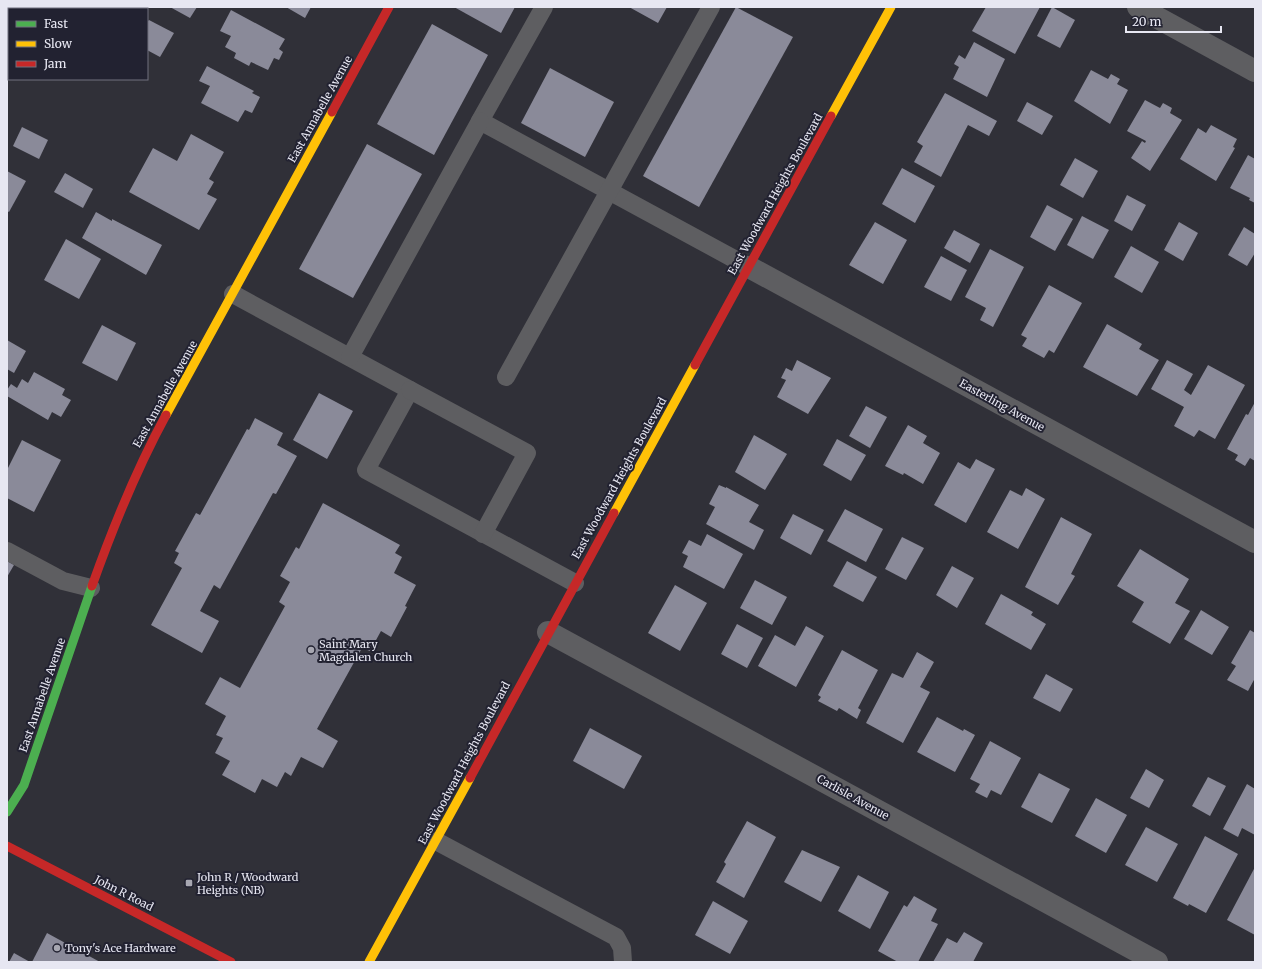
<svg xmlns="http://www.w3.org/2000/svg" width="1262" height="969" font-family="Merriweather,serif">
<rect width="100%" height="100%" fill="#303038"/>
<!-- building -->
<g fill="#8a8a99">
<polygon points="22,7 65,7 64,9 21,9"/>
<polygon points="170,7 197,7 190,18"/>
<polygon points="286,7 311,7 305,18"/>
<polygon points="454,7 515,7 501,33"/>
<polygon points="629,7 667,7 658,23"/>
<polygon points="736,7 793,37 699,207 643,176"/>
<polygon points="986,7 1040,7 1015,54 972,31"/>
<polygon points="1052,7 1075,20 1060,48 1037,36"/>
<polygon points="231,10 285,39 279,49 283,52 279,60 274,58 268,70 251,62 249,66 234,58 236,53 225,47 231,36 220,31"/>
<polygon points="149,20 174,33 160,57 147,50 147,22"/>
<polygon points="432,24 488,55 434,155 377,124"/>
<polygon points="974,42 1005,59 987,97 953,79 959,67 954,64 959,55 965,59"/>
<polygon points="207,66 254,91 252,93 260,97 252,113 245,110 238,122 201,103 210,86 199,81"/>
<polygon points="550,68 614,102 585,157 521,123"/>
<polygon points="1091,70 1108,79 1111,74 1120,79 1117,84 1128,90 1110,124 1074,101"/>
<polygon points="945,93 997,121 989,136 968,125 941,177 914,162 923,146 917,142"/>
<polygon points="1145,100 1160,108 1163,103 1172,108 1170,113 1182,120 1150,171 1131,158 1142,141 1145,143 1146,141 1127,131"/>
<polygon points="1027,102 1053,116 1042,135 1017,121"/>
<polygon points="1211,125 1237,139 1233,147 1235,148 1216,181 1180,159 1198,128 1206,133"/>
<polygon points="22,127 48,140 39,159 13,146"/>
<polygon points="191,134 224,152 209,179 214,182 207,194 217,199 199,230 129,192 153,148 177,161"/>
<polygon points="367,144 422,174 353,298 299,269"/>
<polygon points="1248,155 1255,159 1255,203 1249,200 1250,198 1230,188"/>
<polygon points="1075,158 1098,171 1083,198 1060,185"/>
<polygon points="902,168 935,186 915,223 882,204"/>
<polygon points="7,171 26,181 9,212 7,211"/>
<polygon points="65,173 93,189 83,208 54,192"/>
<polygon points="1127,195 1146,205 1132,231 1114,221"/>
<polygon points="1047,205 1073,219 1055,251 1030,237"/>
<polygon points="96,212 112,221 112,219 162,245 146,275 82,238"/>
<polygon points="1082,216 1109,230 1093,259 1067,245"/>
<polygon points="875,222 907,240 883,284 849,265"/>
<polygon points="1179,222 1198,233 1183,261 1164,250"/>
<polygon points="1244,227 1255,234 1255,253 1247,266 1228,255"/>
<polygon points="954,230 980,244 970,263 944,248"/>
<polygon points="66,239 101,259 79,299 44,280"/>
<polygon points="1131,246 1159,262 1142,293 1114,277"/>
<polygon points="990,249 1024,267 993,327 980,320 986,308 965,297"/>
<polygon points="941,256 967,270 951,301 924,287"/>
<polygon points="1049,285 1082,303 1054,353 1049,350 1044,358 1022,346 1027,338 1021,335"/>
<polygon points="1107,324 1142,344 1139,349 1159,360 1137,396 1083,367"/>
<polygon points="102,325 136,343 117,381 82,363"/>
<polygon points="7,340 26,351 14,373 7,369"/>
<polygon points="797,360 831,378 808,414 777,397 786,380 781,378 786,368 792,371"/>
<polygon points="1167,360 1193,374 1184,390 1191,395 1208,365 1245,385 1215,439 1199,430 1194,437 1174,426 1184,407 1151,389"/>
<polygon points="34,372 65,389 62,395 71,400 61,417 52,412 48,420 7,396 7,390 11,384 17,388 22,379 28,383"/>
<polygon points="319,393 353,411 327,459 293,440"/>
<polygon points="1255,402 1255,461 1250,458 1245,466 1235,460 1238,455 1227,449 1246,414 1248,415"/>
<polygon points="866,406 887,417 870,448 849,436"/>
<polygon points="255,418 283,433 277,445 297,456 276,494 273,493 220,589 214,585 200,611 219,621 202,653 151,625 182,568 174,563 179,553 175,551 196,513 200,515 247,429 249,430"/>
<polygon points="908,425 927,436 923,443 940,453 923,484 904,473 903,475 885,466"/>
<polygon points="754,435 787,454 765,490 735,472"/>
<polygon points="837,439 866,455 851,481 823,465"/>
<polygon points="22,440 61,460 34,512 7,498 7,470"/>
<polygon points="976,459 995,469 966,523 934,505 958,462 970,469"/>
<polygon points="719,485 726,488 726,487 759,505 749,522 764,530 754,550 706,524 715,507 709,504"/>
<polygon points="1026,488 1045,499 1018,549 987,532 1010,490 1022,496"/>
<polygon points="323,503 400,545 395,553 402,557 394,573 416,585 405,606 407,607 391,637 381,631 370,651 362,648 317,729 338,741 323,768 301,757 291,776 285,772 277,787 262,779 255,793 222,775 230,761 215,753 223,738 216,735 226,716 205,704 220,677 240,688 285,606 279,602 290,582 280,576 296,547 299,549"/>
<polygon points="845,509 883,529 866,562 827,541"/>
<polygon points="793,514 824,530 811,555 780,538"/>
<polygon points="1061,517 1092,534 1071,574 1075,576 1058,605 1025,587"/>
<polygon points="707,534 743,554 724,589 683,567 688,556 682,553 689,540 701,546"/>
<polygon points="902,537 924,548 906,580 885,569"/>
<polygon points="1140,549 1189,579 1175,603 1190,611 1170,644 1132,622 1144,602 1117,586"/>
<polygon points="7,561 14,565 7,577"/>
<polygon points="847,561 877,577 863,602 833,586"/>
<polygon points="952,566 974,578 957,608 936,595"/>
<polygon points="755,580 787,597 772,625 740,608"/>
<polygon points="675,585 707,603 680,651 648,633"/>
<polygon points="1001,594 1033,612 1031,615 1046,624 1031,650 985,624"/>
<polygon points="1201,610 1229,627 1212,655 1184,639"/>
<polygon points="737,624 763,638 747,668 721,654"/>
<polygon points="806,626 824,636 796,687 758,666 775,635 795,646"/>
<polygon points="1250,630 1255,633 1255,678 1248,691 1227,680 1236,666 1231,663"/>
<polygon points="842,650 878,670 858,708 861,710 857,719 839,708 837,711 818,701 821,697 818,695"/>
<polygon points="917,652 934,662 920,687 930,692 903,743 866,723 892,673 903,678"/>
<polygon points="1046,674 1073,689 1060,712 1033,698"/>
<polygon points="937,717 963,731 964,729 975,735 955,772 917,752"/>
<polygon points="590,728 642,756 624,789 573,761"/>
<polygon points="990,741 1021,758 1001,795 991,790 987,798 975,792 980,784 970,779"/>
<polygon points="1146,769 1164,780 1149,808 1130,798"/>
<polygon points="1039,773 1070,789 1052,823 1021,807"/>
<polygon points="1208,777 1226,786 1210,816 1192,806"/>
<polygon points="1247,784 1255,789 1255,835 1242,828 1238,837 1223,829"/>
<polygon points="1096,798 1127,815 1106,853 1075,836"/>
<polygon points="747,821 776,837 744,898 716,882 726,864 724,862"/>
<polygon points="1146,827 1178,844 1157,882 1125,865"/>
<polygon points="1205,836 1238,854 1206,913 1189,904 1188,906 1173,898"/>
<polygon points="802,850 840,867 821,902 784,882"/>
<polygon points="1255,867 1255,935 1227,920"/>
<polygon points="858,875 889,892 870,929 838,911"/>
<polygon points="914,896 937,909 931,921 938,924 918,962 898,962 878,951 904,905 907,907"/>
<polygon points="713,901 748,921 730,954 695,935"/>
<polygon points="964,932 983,943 973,962 933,962 947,938 957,943"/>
<polygon points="47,933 100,962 32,962"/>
<polygon points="14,953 30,962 9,962"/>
</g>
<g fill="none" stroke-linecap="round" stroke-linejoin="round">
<!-- lane -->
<g stroke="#5e5e61" stroke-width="18">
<polyline points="544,7 480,121 749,267"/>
<polyline points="233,294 410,390 366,470 575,583"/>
<polyline points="350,357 480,121"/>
<polyline points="506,377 711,7"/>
<polyline points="410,390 527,453 483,534"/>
<polyline points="7,551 63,581 91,588"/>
<polyline points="436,841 616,937 622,948 623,962"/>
</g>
<!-- street -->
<g stroke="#5e5e61" stroke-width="22">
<polyline points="1138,7 1255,71"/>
<polyline points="749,267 1255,542"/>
<polyline points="548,632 1157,962"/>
</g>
<!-- fast -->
<polyline stroke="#4caf50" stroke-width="9" points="7,812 24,785 92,586"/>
<!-- slow -->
<g stroke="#ffc107" stroke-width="9">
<polyline points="831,116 891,7"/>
<polyline points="166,415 332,112"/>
<polyline points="614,513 695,365"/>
<polyline points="369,962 470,778"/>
</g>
<!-- jam -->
<g stroke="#c62828" stroke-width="9">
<polyline points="332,112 389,7"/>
<polyline points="695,365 831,116"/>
<path d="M92,586C113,527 136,470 166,415"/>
<polyline points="470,778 614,513"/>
<polyline points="7,846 231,962"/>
</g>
</g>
<!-- markers -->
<g fill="#a7a7b1" stroke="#222231" stroke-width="1.5">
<circle cx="311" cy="650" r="4"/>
<rect x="185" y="879" width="8" height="8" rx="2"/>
<circle cx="57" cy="948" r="4"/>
</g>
<g text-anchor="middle" stroke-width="4" stroke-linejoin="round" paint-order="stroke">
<!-- street labels -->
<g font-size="11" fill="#e7e7f2" stroke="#222231">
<text transform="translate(320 109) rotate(-61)" y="4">East Annabelle Avenue</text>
<text transform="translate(775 194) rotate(-61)" y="4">East Woodward Heights Boulevard</text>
<text transform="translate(165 394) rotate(-61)" y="4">East Annabelle Avenue</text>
<text transform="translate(1002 405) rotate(29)" y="4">Easterling Avenue</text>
<text transform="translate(619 478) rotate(-61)" y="4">East Woodward Heights Boulevard</text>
<text transform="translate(42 695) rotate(-71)" y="4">East Annabelle Avenue</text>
<text transform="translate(464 763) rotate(-62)" y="4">East Woodward Heights Boulevard</text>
<text transform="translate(853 797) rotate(29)" y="4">Carlisle Avenue</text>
<text transform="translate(124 893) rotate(27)" y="4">John R Road</text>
</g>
<!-- poi labels -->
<g font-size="11" fill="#e7e7f2" stroke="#222231" text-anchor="start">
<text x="319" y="648">Saint Mary<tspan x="319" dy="13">Magdalen Church</tspan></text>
<text x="197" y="881">John R / Woodward<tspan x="197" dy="13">Heights (NB)</tspan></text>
<text x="65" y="952">Tony's Ace Hardware</text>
</g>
</g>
<!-- border -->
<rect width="1262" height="969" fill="none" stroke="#e7e7f2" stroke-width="16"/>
<!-- legend -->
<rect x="8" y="8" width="140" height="72" fill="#222231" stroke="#71717e"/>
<rect x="16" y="21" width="20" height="6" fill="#4caf50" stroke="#71717e"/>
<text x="44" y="28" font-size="12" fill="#e7e7f2">Fast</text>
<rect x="16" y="41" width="20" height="6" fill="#ffc107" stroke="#71717e"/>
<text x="44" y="48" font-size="12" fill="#e7e7f2">Slow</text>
<rect x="16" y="61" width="20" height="6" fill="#c62828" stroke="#71717e"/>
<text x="44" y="68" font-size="12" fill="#e7e7f2">Jam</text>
<!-- scale -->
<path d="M1126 26v6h95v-6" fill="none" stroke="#e7e7f2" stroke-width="2"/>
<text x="1132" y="26" font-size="12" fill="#e7e7f2" stroke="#222231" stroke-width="3" paint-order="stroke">20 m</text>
</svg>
